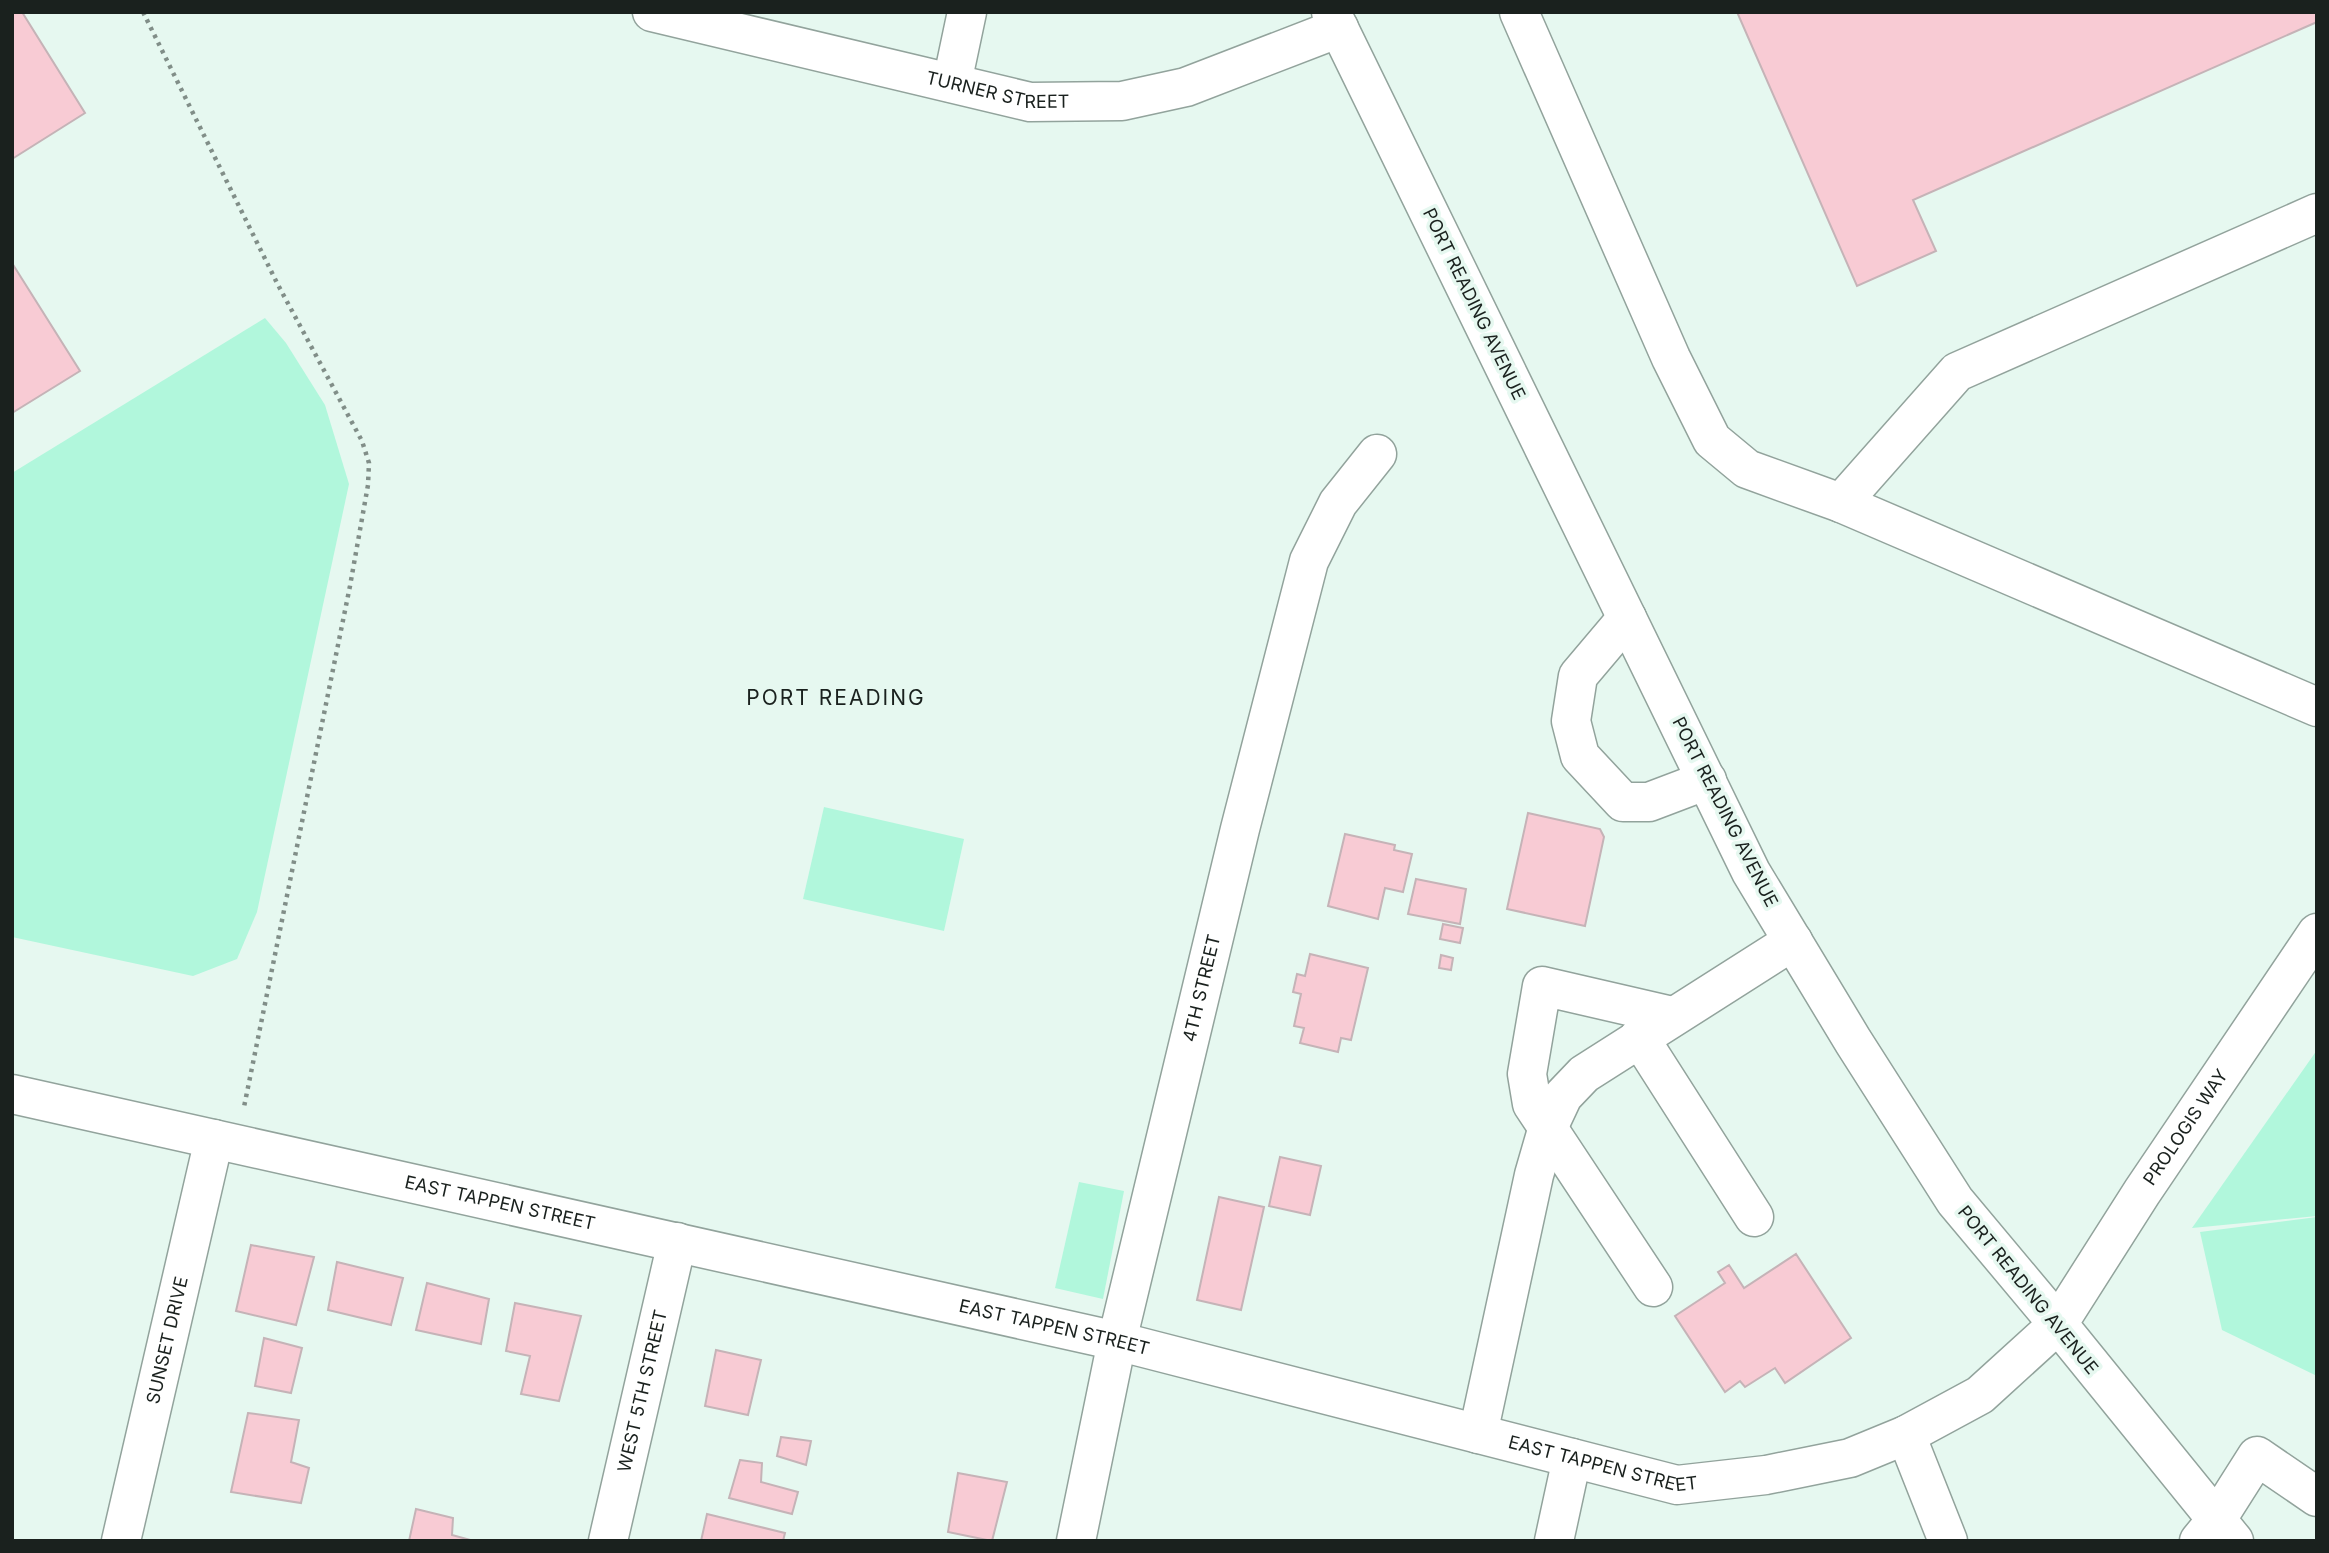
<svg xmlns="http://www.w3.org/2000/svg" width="2329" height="1553" font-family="Inter,sans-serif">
<rect width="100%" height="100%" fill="#e6f8f0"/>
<!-- green -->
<g fill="#b1f7dc">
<polygon points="265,318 286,343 325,405 349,484 257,912 237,959 193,976 12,937 12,473"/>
<polygon points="824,807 964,839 944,931 803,899"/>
<polygon points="2317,1050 2317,1216 2192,1228"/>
<polygon points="1079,1182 1124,1191 1103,1299 1055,1288"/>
<polygon points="2317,1217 2317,1376 2222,1330 2200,1232"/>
</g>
<!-- building -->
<g fill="#f8cbd4" stroke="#c5b3b7" stroke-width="2">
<polygon points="12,12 22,12 85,113 12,159"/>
<polygon points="1737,12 2317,12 2317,22 1913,200 1936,251 1857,286"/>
<polygon points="12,263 80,371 12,413"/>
<polygon points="1528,813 1600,829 1604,837 1585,926 1507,909"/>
<polygon points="1345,834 1395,845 1394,850 1412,854 1403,892 1385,888 1378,919 1328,906"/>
<polygon points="1416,879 1466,889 1460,924 1408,914"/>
<polygon points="1443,924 1463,928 1460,943 1440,939"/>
<polygon points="1310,954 1368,968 1351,1040 1341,1038 1338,1052 1300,1043 1304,1028 1294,1026 1301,994 1293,992 1297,974 1305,976"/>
<polygon points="1441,955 1453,958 1451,970 1439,968"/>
<polygon points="1280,1157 1321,1166 1310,1215 1269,1206"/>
<polygon points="1219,1197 1264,1207 1241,1310 1197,1300"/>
<polygon points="251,1245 314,1257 296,1325 236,1311"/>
<polygon points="1796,1254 1851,1338 1785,1383 1775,1368 1745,1387 1740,1381 1725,1392 1675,1316 1725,1283 1718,1272 1729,1265 1744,1288"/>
<polygon points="337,1262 403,1278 391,1325 328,1310"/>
<polygon points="427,1283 489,1299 481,1344 416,1330"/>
<polygon points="515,1303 581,1316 559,1401 521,1394 530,1356 506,1351"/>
<polygon points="264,1338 302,1348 291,1393 255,1386"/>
<polygon points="716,1350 761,1360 748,1415 705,1406"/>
<polygon points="248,1413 299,1420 291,1462 309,1468 301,1503 231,1492"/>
<polygon points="781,1437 811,1441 806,1465 777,1456"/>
<polygon points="740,1460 762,1463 761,1482 798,1492 792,1514 729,1498"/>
<polygon points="958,1473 1007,1482 992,1541 948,1532"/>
<polygon points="416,1509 453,1518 452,1535 474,1541 409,1541"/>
<polygon points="707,1514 785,1533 783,1541 701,1541"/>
</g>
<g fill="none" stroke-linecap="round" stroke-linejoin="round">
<!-- minor casing -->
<g stroke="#92a39c" stroke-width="41">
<g id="minor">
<path id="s1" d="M652,12L1030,102L1122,101L1186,87L1339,28"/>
<polyline points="1519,12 1671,358 1712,440 1747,469 1841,503 2317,707"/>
<polyline points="952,83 967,12"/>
<polyline points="1841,503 1957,372 2317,213"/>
<polyline points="1627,618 1578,676 1571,721 1580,756 1623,802 1649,802 1707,780"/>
<polyline points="1639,1037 1754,1217"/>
<path id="s2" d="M12,1094L1117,1341L1677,1485L1766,1475L1850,1458L1906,1435L1980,1395L2058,1324L1955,1201L1853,1041L1751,872L1331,12"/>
<polyline points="1653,1287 1532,1104 1527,1074 1542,986 1672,1016"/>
<polyline points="1478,1434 1534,1175 1547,1130 1563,1096 1584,1074 1793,941"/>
<polyline points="1906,1435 1948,1541"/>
<path id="s3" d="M121,1541L214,1139"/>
<path id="s4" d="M608,1541L677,1242"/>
<path id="s5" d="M1076,1541L1117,1341L1240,829L1309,561L1338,503L1377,454"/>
<polyline points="1554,1541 1572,1458"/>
<polyline points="2199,1541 2217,1519 2257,1456 2317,1497"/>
</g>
</g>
<!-- major casing -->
<g stroke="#92a39c" stroke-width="41">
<g id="major">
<path id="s6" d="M2234,1541L2058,1324L2142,1192L2317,933"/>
</g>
</g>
<!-- path -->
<polyline stroke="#818e88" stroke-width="4.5" stroke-dasharray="3.5 5" stroke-linecap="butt" points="143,12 277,283 362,441 369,463 368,485 350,586 244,1107"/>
<!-- minor -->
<use href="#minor" stroke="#fff" stroke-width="38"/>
<!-- major -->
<use href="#major" stroke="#fff" stroke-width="38"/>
</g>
<g text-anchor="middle" stroke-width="7" stroke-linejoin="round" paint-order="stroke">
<!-- street labels -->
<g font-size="18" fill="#1a211e" stroke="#e6f8f0">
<text dy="6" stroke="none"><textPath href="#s1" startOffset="355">TURNER STREET</textPath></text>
<text transform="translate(1474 304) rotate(64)" y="6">PORT READING AVENUE</text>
<text transform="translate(1725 812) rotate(63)" y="6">PORT READING AVENUE</text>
<text dy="6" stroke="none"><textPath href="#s5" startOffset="567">4TH STREET</textPath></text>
<text dy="6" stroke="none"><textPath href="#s6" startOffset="514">PROLOGIS WAY</textPath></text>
<text dy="6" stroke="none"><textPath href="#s2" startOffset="500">EAST TAPPEN STREET</textPath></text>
<text transform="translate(2028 1290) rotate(51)" y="6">PORT READING AVENUE</text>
<text dy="6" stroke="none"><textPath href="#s2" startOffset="1068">EAST TAPPEN STREET</textPath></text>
<text dy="6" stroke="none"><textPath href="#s3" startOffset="206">SUNSET DRIVE</textPath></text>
<text dy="6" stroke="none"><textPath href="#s4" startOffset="154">WEST 5TH STREET</textPath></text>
<text dy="6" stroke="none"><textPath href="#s2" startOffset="1634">EAST TAPPEN STREET</textPath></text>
</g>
<!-- quarter labels -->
<g font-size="21" letter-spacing="2" fill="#1a211e" stroke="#e6f8f0">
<text x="836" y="705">PORT READING</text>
</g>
</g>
<!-- border -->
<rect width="2329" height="1553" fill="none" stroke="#1a211e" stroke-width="28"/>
</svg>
